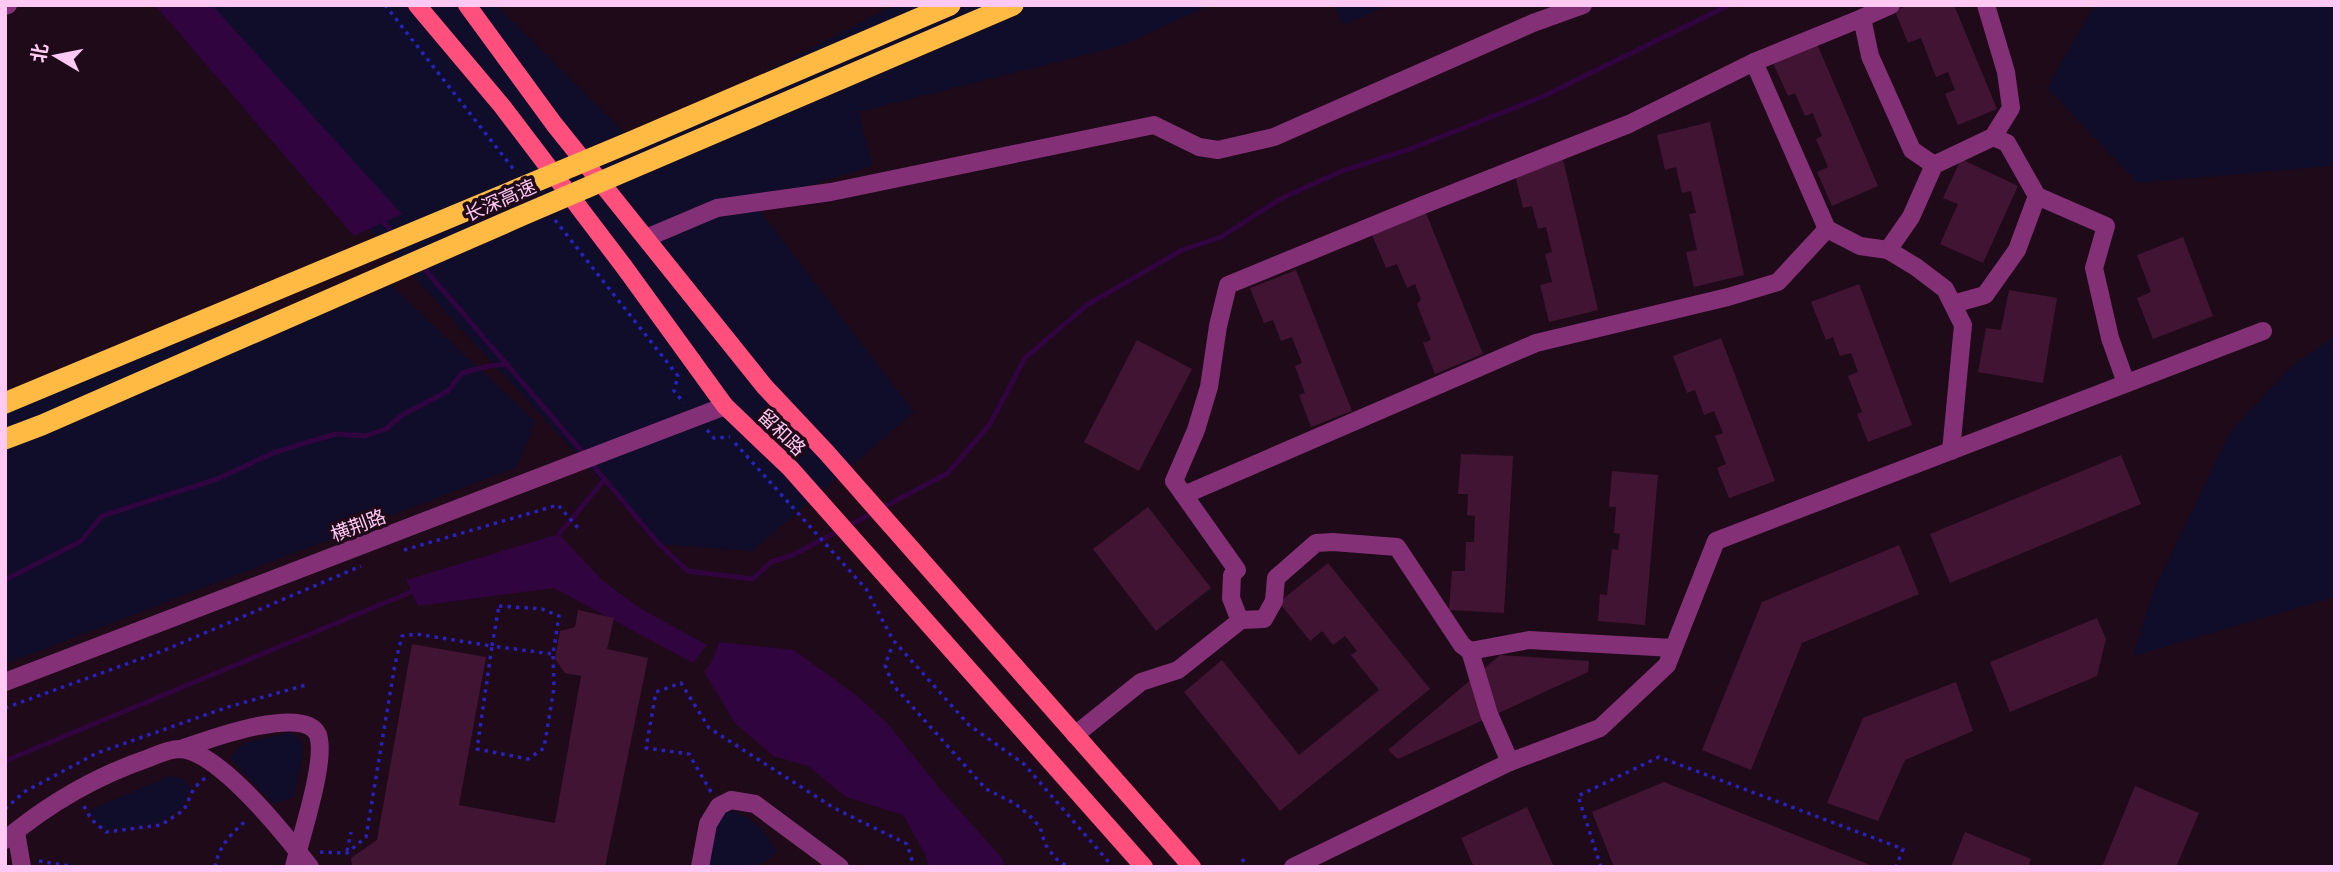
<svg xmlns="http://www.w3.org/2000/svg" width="2340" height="872" font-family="'DM Sans','Noto Sans SC',sans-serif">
<rect width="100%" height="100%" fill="#1f0a19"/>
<!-- green -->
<g fill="#0f0d2a">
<polygon points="164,5 496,5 633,141 895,5 1210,5 1121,46 859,112 872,166 754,203 914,412 752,551 659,544"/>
<polygon points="1334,5 1390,5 1343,25"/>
<polygon points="2094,5 2335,5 2335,163 2331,166 2138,183 2047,88"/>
<polygon points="382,277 535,421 517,467 5,664 5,398"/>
<polygon points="2335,335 2335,597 2133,656 2154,590 2230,432 2290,368"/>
<polygon points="291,732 304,744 294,797 274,804 230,758 244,743"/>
<polygon points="169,776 183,779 191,789 181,808 160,823 106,830 95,820 90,810"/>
<path d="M726,809C748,814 769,831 776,852C762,872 727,867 703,867L709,825Z"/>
</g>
<!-- water -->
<g fill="#30043e">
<polygon points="155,5 212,5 402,214 354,236"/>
<polygon points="559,534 602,580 638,607 707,645 693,663 554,588 418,606 406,580"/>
<polygon points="719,642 794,650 856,695 888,724 941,790 1002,858 1006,867 929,867 925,854 903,815 846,797 808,766 773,756 735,723 704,672 711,663"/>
</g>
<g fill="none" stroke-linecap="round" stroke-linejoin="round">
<!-- stream -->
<g stroke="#30043e" stroke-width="5">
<polyline points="381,219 395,235"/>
<polyline points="422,266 585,455"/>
<polyline points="591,463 659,544 688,571 753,579 771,562 793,555 948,473 990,424 1025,358 1087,305 1182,250 1221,237 1280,199 1342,171 1410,149 1542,97 1729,5"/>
<polyline points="559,534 605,479"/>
<polyline points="5,580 81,541 102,516 217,479 273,453 311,441 336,434 365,436 386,429 402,415 448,391 462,373 489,366 508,364"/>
<polyline points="5,761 411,592"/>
</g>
</g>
<!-- building -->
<g fill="#421434">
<polygon points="1908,5 1954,5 1997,109 1958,125 1945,94 1955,90 1948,72 1936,77 1921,38 1908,43 1895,11"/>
<polygon points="1817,44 1878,186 1832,206 1817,172 1828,167 1816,139 1822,136 1813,113 1805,116 1795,93 1788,96 1773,63"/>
<polygon points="1710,122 1744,275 1694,287 1686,252 1697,250 1689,214 1696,213 1691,191 1682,193 1676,167 1665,170 1657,135"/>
<polygon points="1563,159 1598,310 1549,322 1540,285 1552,282 1545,254 1552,252 1546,227 1538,229 1532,206 1523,208 1514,171"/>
<polygon points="1961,159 2018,186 1983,263 1940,244 1958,204 1943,198"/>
<polygon points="1424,208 1483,354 1435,374 1423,343 1431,340 1417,304 1421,300 1415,284 1407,288 1397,264 1386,268 1370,230"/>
<polygon points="2183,237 2213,316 2153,339 2137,298 2151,292 2137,255"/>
<polygon points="1296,270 1352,411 1311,427 1299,395 1305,393 1295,366 1302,363 1292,337 1281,341 1273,320 1264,323 1250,288"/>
<polygon points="1859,284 1912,425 1868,442 1857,414 1862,412 1848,376 1858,372 1851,353 1840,356 1833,337 1826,340 1811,302"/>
<polygon points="2009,290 2057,298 2043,383 1978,372 1986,328 2001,330"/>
<polygon points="1721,338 1775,481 1729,498 1717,468 1726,464 1715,436 1723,433 1714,411 1704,415 1695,390 1687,393 1673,356"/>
<polygon points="1137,340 1192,369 1139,471 1084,442"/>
<polygon points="1461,454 1513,456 1504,613 1449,610 1452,571 1465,571 1466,542 1474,542 1475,516 1467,515 1468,494 1458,494"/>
<polygon points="2121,455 2141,504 1950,583 1930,534"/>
<polygon points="1612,471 1658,475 1645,625 1598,621 1600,594 1607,595 1612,549 1618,550 1620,534 1614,533 1616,507 1609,507"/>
<polygon points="1148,507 1211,588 1156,631 1093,549"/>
<polygon points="1899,545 1919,594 1802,643 1751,770 1702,750 1762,602"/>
<polygon points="1328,563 1430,689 1280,811 1184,692 1222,660 1299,755 1379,690 1351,655 1357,651 1345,636 1333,645 1322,631 1310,641 1279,602"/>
<polygon points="578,610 614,618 607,649 648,658 605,867 352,867 351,858 377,840 412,644 486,657 459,805 555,823 581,676 565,673 555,659 560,631 575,627"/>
<polygon points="2097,618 2106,639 2097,676 2010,712 1990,662"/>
<polygon points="1500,655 1589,661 1588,672 1398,759 1388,750"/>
<polygon points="1956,682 1973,731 1905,760 1878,821 1827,803 1863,718"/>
<polygon points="1664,782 1870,865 1869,867 1614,867 1592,812"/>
<polygon points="2135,786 2199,813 2176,867 2102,867"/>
<polygon points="1527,807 1554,867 1474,867 1461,838"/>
<polygon points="1965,832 2031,859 2028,867 1951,867"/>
</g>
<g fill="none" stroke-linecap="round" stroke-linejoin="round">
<!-- path -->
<g stroke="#2921bb" stroke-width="3.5" stroke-dasharray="3.5 5" stroke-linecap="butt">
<polyline points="385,5 515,171"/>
<polyline points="555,220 678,376 674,391 684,403"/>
<polyline points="707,430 714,438 730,437"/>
<polyline points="735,443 866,589 893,640 969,725 1024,764 1113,867"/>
<polyline points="404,550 558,505 579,529"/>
<polygon points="499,606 542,609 559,616 553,654 492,646"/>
<polyline points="891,649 885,665 893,685 986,789 1014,803 1028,814 1040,827 1045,844 1055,858 1068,867"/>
<polyline points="5,708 165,650 361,566"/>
<polyline points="711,792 689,754 646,748 656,692 681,683 709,728 834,808 907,844 914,867"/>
<polyline points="84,806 91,819 106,832 161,825 184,810 194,788 205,778"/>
<polyline points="5,809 24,792 97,753 228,707 306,685"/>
<polyline points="347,851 351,832"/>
<polyline points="320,852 347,853 366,837 395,664 402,636 416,634 492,646 477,749 528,759 544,748 554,688 553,654"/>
<polyline points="1242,859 1248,867"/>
<polyline points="39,861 75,867"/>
<path d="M215,867C219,845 232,833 248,819"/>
<polyline points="1601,867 1578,796 1659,757 1903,849 1896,867"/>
</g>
<!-- minor -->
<g stroke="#833077" stroke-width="18">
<polyline points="1986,5 2006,72 2011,108 1993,137"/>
<polyline points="5,6 8,5"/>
<polyline points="1862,18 1891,5"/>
<polyline points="1754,62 1862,18 1870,56 1912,150 1934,165"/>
<polyline points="646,238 717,208 831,192 1154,125 1199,147 1218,150 1274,137 1533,23 1583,5"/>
<polyline points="1888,250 1911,217 1934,165 1993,137 2007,143 2037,196 2106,226 2094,268 2110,338 2126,383"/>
<polyline points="1953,304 1985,295 2017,250 2037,196"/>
<polyline points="1184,495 1536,343 1728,297 1778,282 1827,229"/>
<polyline points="1240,621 1231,598 1232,575 1237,570 1174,481 1196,430 1209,387 1218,326 1228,285 1423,205 1629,124 1754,62 1827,229 1860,246 1888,250 1916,267 1945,289 1963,325 1951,451"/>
<polyline points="1470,651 1529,640 1673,648"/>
<polyline points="5,682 725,406"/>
<polyline points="1075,735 1141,682 1178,670 1241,620 1264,619 1274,601 1276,578 1316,543 1333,542 1397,547 1462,645 1470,651 1489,714 1510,762"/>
<path d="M181,749C204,741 305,703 318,735C327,761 300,838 294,867"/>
<polyline points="16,832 22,867"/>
<path d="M5,840C48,804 96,776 149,758C158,754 170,749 180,749C219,751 287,837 310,867"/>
<polyline points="700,867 708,824 719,806 731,800 755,804 840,867"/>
<polyline points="1293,867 1510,762 1600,728 1667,665 1716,541 2263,331"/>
</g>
<!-- major -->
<g stroke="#ff507d" stroke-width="18">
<polyline points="417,5 502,106 625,268 725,406 790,468 1144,867"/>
<polyline points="467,5 554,124 765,387 827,453 1192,867"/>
</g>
<!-- highway -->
<g stroke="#ffba44" stroke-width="21">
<polyline points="5,403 633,141 950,5"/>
<polyline points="5,439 42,425 523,215 1013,5"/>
</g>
</g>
<g text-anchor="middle" stroke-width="7" stroke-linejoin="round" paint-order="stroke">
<!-- street labels -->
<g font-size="19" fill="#ffc9f3" stroke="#1f0a19">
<text transform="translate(500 200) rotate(-24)" y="7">长深高速</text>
<text transform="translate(782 432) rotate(44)" y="7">留和路</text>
<text transform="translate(358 525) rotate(-21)" y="7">横荆路</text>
</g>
</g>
<!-- border -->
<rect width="2340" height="872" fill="none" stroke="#ffc9f3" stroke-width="14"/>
<!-- north arrow -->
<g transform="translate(56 56) rotate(280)" stroke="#1f0a19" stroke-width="5" paint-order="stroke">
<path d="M0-5L12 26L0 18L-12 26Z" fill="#ffc9f3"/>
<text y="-10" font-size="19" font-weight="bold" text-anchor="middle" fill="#ffc9f3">北</text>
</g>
</svg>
